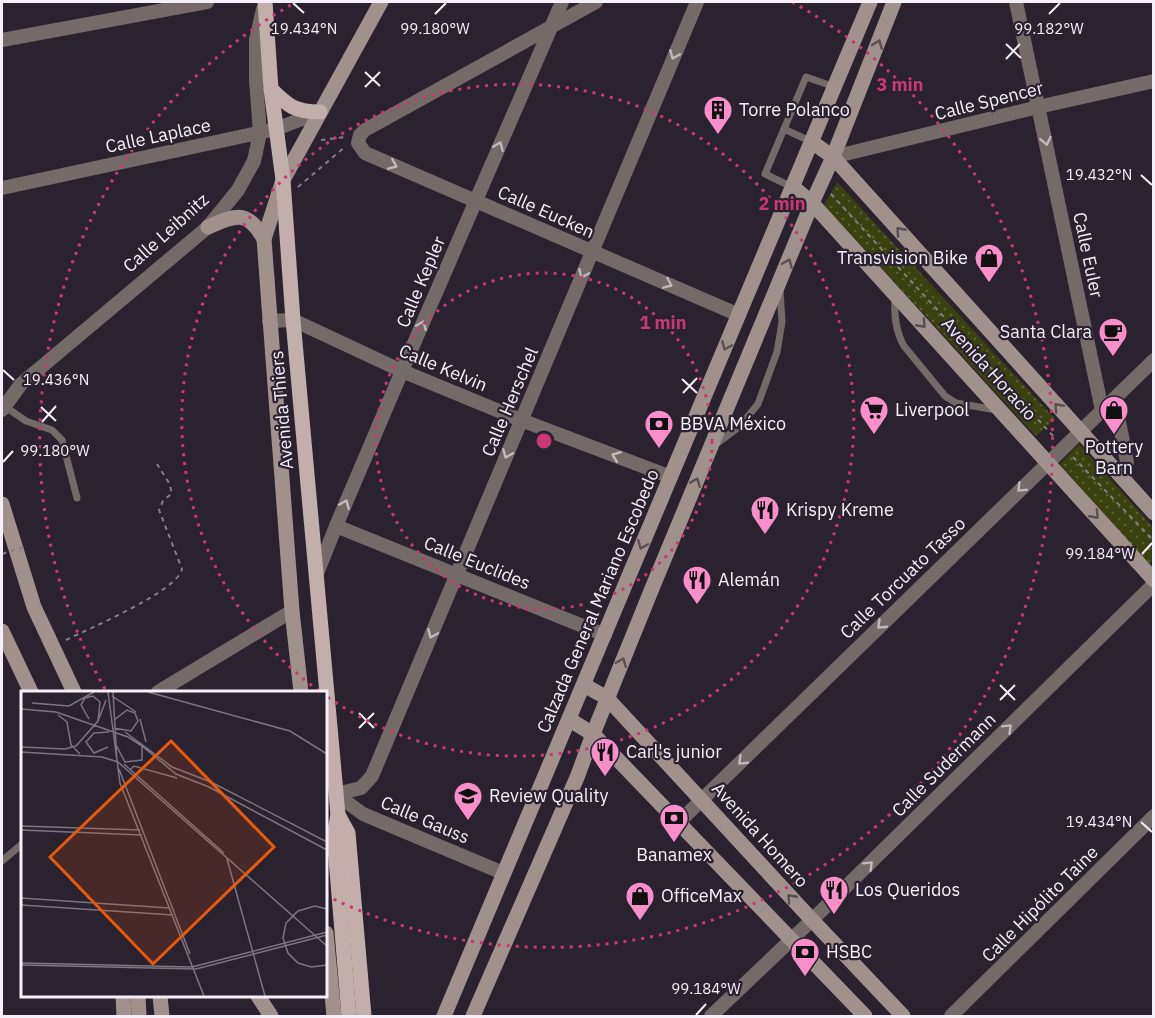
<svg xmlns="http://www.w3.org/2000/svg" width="1155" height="1018" font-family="'IBM Plex Sans',sans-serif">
<defs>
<pattern id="grass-dots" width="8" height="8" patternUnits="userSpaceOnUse" patternTransform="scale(1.5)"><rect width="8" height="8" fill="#39420e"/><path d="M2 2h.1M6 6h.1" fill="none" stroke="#565e32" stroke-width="1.8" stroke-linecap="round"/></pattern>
</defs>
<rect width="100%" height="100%" fill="#2b2230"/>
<!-- grass -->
<g fill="url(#grass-dots)">
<polygon points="837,182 1055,419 1036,436 824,205"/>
<polygon points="1079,444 1153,527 1153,560 1148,565 1060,464"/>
</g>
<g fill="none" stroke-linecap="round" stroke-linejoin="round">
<!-- path -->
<g stroke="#857e8a" stroke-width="2" stroke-dasharray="4.5 4.5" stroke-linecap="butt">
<polyline points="321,140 345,137"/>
<polyline points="298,187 346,146"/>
<polyline points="831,194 1054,437"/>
<polyline points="1073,457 1154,541"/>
<path d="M66,640C88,629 178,591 182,569L159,510L163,501L172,493L169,483L157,464"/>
</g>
<!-- lane -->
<g stroke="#746a68" stroke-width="7">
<polyline points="784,129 812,142"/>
<polyline points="792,187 765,174 806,77 835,87"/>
<path d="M895,297C894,314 895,330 904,346L945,396L956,403L996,410"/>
<polyline points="4,406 26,421 52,430 62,440 77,498"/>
<polyline points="715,445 739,427 758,404 777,352 782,322 780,290"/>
<polyline points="2,861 22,844"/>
</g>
<!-- street -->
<g stroke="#746a68" stroke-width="14">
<polyline points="596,2 365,130 360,135 358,143 365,153 739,315"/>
<polyline points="1016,2 1102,410 1117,411 1127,462"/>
<polyline points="2,40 207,2"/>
<polyline points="833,157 1038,107 1154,81"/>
<polyline points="2,188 276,129 320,112"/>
<polyline points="269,321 293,320 402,371 521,420 671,477"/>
<polyline points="2,410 21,384 208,227 238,190 254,161 260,133 256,81 256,40 263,9"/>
<polyline points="336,526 605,635"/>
<polyline points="316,576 336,526 402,371 562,2"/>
<polyline points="158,692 292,611"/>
<polyline points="336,794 361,788 372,776 697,2"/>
<polyline points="336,794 363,814 503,873"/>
<polyline points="679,822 1154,360"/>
<polyline points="711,1016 812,920 1154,584"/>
<polyline points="951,1016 1154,816"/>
</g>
<!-- secondary -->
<g stroke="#a0918d" stroke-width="15">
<polyline points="812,142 833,157 1154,513"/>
<polyline points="793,187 812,203 1154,580"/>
<path d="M208,227C236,215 247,209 264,239"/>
<polyline points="2,504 34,607 74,692"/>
<polyline points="2,631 31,692"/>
<polyline points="584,685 607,698 812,920 903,1016"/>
<polyline points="301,692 292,611 264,239 283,180 381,2"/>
<polyline points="570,720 593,734 865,1016"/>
<polyline points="326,933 334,1016"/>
<polyline points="123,996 124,1016"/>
<polyline points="138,996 139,1016"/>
<polyline points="160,996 162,1016"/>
<polyline points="258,996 271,1016"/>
<polyline points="444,1016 870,2"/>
<polyline points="473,1016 578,775 593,734 653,586 812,203 833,157 894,2"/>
</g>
<!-- primary -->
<g stroke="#c2aeaa" stroke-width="15">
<polyline points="265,2 271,89 283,180 293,320 338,815 334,835 349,1016"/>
<path d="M271,89C288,106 295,112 320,112"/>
<polyline points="338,815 348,833 364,1016"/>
</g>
<!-- path-bridge -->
<polyline stroke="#857e8a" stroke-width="2" stroke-dasharray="4.5 4.5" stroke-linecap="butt" points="2,554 24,547"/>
</g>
<!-- one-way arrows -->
<defs><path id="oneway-chevron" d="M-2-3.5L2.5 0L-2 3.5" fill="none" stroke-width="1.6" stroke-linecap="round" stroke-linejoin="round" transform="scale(1.5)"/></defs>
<g stroke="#5a4e55">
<use href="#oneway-chevron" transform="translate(878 44) rotate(-69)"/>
<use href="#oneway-chevron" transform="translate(900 231) rotate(-132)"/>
<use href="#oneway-chevron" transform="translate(788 263) rotate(-68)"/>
<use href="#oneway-chevron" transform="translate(922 324) rotate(48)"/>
<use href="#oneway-chevron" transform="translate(726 346) rotate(113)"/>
<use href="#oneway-chevron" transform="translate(1058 407) rotate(-132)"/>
<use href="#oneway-chevron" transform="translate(696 482) rotate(-67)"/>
<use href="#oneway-chevron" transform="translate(1095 515) rotate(48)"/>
<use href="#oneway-chevron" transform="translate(642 545) rotate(113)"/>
<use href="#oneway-chevron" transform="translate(622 662) rotate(-68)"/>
<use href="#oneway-chevron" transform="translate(791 898) rotate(-132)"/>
</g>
<g stroke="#c1babf">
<use href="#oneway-chevron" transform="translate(674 55) rotate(113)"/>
<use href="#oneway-chevron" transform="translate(1046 141) rotate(78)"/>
<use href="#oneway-chevron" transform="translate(499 146) rotate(-67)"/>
<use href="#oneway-chevron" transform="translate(393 165) rotate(23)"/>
<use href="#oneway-chevron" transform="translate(583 274) rotate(113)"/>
<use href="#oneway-chevron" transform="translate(668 284) rotate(23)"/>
<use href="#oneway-chevron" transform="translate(422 325) rotate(-67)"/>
<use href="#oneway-chevron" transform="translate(507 454) rotate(112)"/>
<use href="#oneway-chevron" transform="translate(616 456) rotate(-159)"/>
<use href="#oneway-chevron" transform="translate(1021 488) rotate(136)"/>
<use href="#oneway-chevron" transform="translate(345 504) rotate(-67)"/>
<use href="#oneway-chevron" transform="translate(881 625) rotate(136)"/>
<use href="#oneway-chevron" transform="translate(432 634) rotate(113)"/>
<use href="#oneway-chevron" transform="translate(1008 728) rotate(-45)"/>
<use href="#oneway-chevron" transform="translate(742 761) rotate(136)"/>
<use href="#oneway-chevron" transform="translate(869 865) rotate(-45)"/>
</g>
<!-- ticks -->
<path fill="none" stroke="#f5eff9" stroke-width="2" d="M293,3L304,13M435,14L446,3M1049,14L1060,3M1006,44L1021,58M1006,59L1020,44M365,72L380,86M365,87L380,72M1141,175L1152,185M3,370L14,380M682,379L697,393M683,393L697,378M41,407L56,421M42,422L56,406M3,462L13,451M1142,554L1152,543M1000,685L1015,700M1000,700L1015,685M359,713L374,728M359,728L374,713M1141,822L1152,832M696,1015L706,1004"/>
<!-- distance rings -->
<g fill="none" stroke="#ca3873" stroke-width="3" stroke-dasharray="3 6">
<circle cx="544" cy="441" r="168"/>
<path d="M319 691A336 336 0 1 1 326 696"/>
<path d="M105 689A504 504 0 0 1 296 2M792 2A504 504 0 0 1 327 896"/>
</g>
<!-- icons -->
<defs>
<g id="building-pin" transform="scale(1.5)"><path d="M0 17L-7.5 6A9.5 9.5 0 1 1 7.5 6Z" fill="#f98fca" stroke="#2b2230"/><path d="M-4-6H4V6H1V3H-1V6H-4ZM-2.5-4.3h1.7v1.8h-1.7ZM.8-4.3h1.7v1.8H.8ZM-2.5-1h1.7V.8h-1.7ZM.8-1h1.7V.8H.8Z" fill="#111"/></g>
<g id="shop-pin" transform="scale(1.5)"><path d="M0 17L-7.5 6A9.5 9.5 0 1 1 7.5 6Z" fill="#f98fca" stroke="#2b2230"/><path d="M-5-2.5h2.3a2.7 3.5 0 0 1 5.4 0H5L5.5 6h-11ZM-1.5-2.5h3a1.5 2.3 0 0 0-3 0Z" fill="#111"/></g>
<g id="cafe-pin" transform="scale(1.5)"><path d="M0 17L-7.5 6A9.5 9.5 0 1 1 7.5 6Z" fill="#f98fca" stroke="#2b2230"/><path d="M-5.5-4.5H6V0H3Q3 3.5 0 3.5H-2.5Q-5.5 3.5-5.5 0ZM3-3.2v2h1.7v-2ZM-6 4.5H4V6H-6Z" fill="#111"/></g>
<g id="supermarket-pin" transform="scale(1.5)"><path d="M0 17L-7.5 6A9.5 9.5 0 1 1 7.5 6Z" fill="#f98fca" stroke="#2b2230"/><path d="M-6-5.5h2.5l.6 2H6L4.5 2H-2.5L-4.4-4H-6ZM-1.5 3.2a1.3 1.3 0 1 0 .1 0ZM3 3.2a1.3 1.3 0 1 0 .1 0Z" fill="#111"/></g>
<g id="bank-pin" transform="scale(1.5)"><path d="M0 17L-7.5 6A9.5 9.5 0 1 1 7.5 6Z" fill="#f98fca" stroke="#2b2230"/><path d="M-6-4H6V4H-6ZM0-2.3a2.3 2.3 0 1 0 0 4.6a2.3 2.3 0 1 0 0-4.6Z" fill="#111"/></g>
<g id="restaurant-pin" transform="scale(1.5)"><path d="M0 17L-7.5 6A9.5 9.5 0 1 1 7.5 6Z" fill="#f98fca" stroke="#2b2230"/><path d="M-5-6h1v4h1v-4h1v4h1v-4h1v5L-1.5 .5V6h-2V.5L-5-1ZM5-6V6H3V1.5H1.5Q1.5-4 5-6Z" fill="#111"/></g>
<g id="school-pin" transform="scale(1.5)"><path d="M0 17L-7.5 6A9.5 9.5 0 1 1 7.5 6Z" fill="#f98fca" stroke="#2b2230"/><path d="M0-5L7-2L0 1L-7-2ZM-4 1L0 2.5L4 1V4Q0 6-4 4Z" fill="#111"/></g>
</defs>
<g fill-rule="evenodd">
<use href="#building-pin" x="718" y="110"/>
<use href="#shop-pin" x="989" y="258"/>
<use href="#cafe-pin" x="1113" y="332"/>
<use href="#supermarket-pin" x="874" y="410"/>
<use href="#shop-pin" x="1114" y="410"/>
<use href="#bank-pin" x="659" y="424"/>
<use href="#restaurant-pin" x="765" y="510"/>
<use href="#restaurant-pin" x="697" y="580"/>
<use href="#restaurant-pin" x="605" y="752"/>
<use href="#school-pin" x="468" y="796"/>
<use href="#bank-pin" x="674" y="818"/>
<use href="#restaurant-pin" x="834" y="890"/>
<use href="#shop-pin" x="640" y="896"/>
<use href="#bank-pin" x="805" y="952"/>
</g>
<g text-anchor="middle" stroke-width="4.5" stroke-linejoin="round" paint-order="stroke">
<!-- street labels -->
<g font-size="18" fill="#f5eff9" stroke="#2b2230">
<text transform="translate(989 101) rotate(-14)" y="6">Calle Spencer</text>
<text transform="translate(158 136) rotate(-12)" y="6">Calle Laplace</text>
<text transform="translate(546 212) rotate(24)" y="6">Calle Eucken</text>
<text transform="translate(166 233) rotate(-42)" y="6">Calle Leibnitz</text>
<text transform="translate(1088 255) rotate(78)" y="6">Calle Euler</text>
<text transform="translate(421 282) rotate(-67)" y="6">Calle Kepler</text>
<text transform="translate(443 368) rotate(23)" y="6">Calle Kelvin</text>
<text transform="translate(989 369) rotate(48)" y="6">Avenida Horacio</text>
<text transform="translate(510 402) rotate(-67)" y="6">Calle Herschel</text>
<text transform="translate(282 410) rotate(-95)" y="6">Avenida Thiers</text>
<text transform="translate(477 563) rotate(22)" y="6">Calle Euclides</text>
<text transform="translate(903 578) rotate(-44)" y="6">Calle Torcuato Tasso</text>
<text transform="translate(598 601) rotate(-67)" y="6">Calzada General Mariano Escobedo</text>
<text transform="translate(944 765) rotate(-45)" y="6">Calle Sudermann</text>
<text transform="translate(425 820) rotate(23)" y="6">Calle Gauss</text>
<text transform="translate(760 835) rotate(48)" y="6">Avenida Homero</text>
<text transform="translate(1040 904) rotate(-45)" y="6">Calle Hipólito Taine</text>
</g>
<!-- poi labels -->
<g font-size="18" fill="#f5eff9" stroke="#2b2230" text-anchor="start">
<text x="739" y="116">Torre Polanco</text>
<text x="968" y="264" text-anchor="end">Transvision Bike</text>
<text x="1092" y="338" text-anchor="end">Santa Clara</text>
<text x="895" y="416">Liverpool</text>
<text x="680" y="430">BBVA México</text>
<text x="1114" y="453" text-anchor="middle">Pottery<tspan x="1114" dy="21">Barn</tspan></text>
<text x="786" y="516">Krispy Kreme</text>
<text x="718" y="586">Alemán</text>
<text x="626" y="758">Carl's junior</text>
<text x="489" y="802">Review Quality</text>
<text x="674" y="861" text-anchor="middle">Banamex</text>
<text x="855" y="896">Los Queridos</text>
<text x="661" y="902">OfficeMax</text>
<text x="826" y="958">HSBC</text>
</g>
</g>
<!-- overview -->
<g transform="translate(21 691)">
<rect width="306" height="306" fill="#2b2230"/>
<path fill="none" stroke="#7c7480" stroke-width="1.5" d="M87,1L99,92L183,305M92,1L96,70M127,1L269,40L306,63M91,5L115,21M11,12L48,15L73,1M0,18L35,21L107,46L121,55V69L104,71L95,54M37,24L46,31L50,54L59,63M68,28L60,14L64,7L72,5L79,11L77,30M119,28L125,51M93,37L110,40L117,30L114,22L106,19L93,29M104,41L151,76L190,91L306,151M121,55L155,83L188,96L306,159M0,56L44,58L55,55L77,30L85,9M87,56L73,62L65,51L73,42L88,41M0,61L81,66L97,71L306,255M103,73L203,162M98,78L169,263M109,79L113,75L156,87M0,135L119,139M0,139L121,144M206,168L244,305M0,207L148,217M0,214L152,224M306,218L294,215L277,220L265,232L262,247L267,262L277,272L290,276L306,274M0,272L171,276L306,241M0,274L175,278L306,244"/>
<path fill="#e8590c" fill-opacity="0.15" stroke="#e8590c" stroke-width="3" d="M150,50L253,156L132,273L29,166Z"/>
<rect width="306" height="306" fill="none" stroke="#f5eff9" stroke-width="3"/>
</g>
<g font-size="15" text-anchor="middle" fill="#f5eff9" stroke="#2b2230" stroke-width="4.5" stroke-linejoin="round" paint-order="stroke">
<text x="304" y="34">19.434°N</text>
<text x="435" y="34">99.180°W</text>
<text x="1049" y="34">99.182°W</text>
<text x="1099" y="180">19.432°N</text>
<text x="56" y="385">19.436°N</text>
<text x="55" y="456">99.180°W</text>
<text x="1100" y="559">99.184°W</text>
<text x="1099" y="827">19.434°N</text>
<text x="706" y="994">99.184°W</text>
</g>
<circle cx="544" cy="441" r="9" fill="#ca3873" stroke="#2b2230" stroke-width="3"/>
<g font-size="18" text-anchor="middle" font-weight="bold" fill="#ca3873" stroke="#2b2230" stroke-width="4.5" stroke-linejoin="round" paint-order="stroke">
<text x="900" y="91">3 min</text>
<text x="782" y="210">2 min</text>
<text x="663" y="329">1 min</text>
</g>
<!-- border -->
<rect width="1155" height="1018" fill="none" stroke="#f5eff9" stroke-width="6"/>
</svg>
